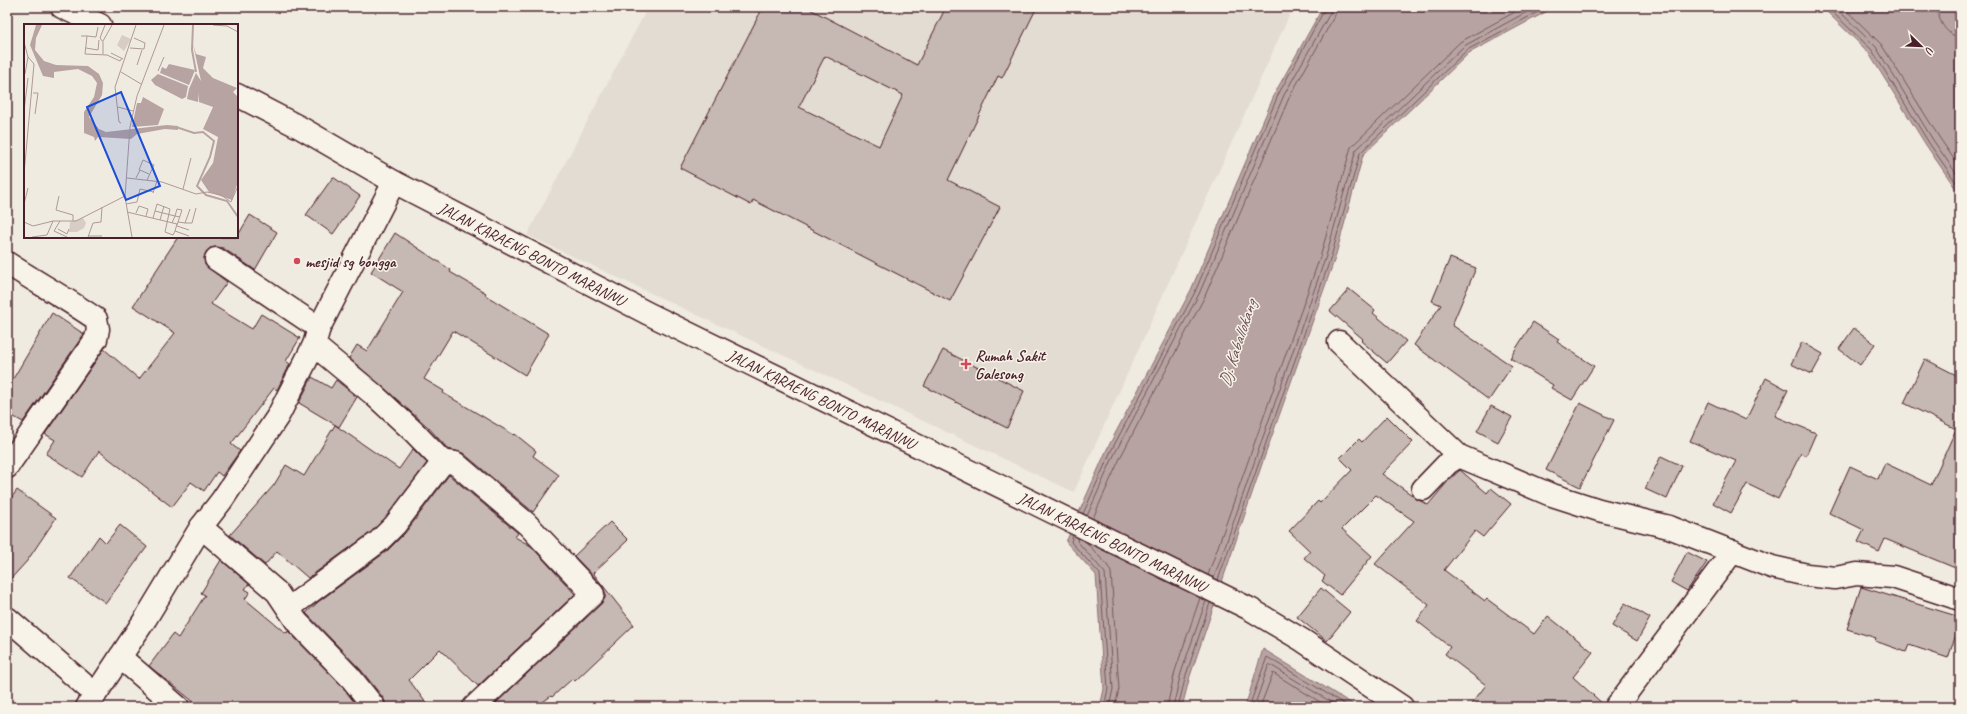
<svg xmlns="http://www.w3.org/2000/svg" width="1967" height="714" font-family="Caveat,sans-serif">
<rect width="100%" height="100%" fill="#f0ebe0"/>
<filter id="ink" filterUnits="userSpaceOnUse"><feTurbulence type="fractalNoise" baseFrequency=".025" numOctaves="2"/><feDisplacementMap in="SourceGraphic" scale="8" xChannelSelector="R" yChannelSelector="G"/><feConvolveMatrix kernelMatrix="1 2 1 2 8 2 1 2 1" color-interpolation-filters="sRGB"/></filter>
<g filter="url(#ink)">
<!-- built -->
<polygon fill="#e3dcd2" points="648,7 1293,7 1074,492 527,235"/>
<!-- water -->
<g fill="#b7a4a2" stroke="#8b6f72">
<polygon points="1323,7 1555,7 1469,53 1363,155 1335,258 1263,461 1190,676 1182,707 1100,707 1104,689 1096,575 1066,542 1107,449 1191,290 1276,91"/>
<polygon points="1822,7 1951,7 1960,25 1960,195 1926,145 1868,52"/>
<polygon points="1263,649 1357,707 1245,707"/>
</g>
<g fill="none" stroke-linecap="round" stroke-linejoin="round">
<!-- shore -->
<g stroke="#76545b" stroke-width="1">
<polyline points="1827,7 1872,50 1929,143 1960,188"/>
<polyline points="1835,7 1876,47 1933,140 1960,179"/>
<polyline points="1843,7 1881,44 1939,137 1960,168"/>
<path d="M1937,7C1938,20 1946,36 1960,37"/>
<polyline points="1083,514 1111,451 1195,292 1279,93 1326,7"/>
<polyline points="1087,516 1115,453 1199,294 1284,95 1330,13 1331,7"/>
<polyline points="1093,518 1121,456 1205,296 1289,98 1335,15 1337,7"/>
<polyline points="1073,535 1071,542 1100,574 1108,689 1104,707"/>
<polyline points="1078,538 1077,541 1105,573 1113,689 1109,707"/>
<polyline points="1086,542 1107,565 1111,572 1119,689 1115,707"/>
<polyline points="1208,575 1321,254 1351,147 1460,42 1524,7"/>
<polyline points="1214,578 1326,256 1356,150 1464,46 1536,7"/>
<polyline points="1218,580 1331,257 1360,153 1467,50 1547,7"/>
<polyline points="1167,707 1175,671 1200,598"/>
<polyline points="1173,707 1181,673 1206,601"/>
<polyline points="1178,707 1186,675 1210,603"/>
<polyline points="1249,707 1267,657 1349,707"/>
<polyline points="1254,707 1269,664 1339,707"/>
<polyline points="1260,707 1273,673 1328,707"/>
</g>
</g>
<!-- building -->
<g fill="#c6b8b3" stroke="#4a1f2b" fill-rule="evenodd">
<path d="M763,7H806L917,65L946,7H1037L1002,78L998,76L948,180L1000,207L950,301L753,200L751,205L680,168ZM825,56L903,95L879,146L799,107Z"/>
<polygon points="333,177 360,196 333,234 306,215"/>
<polygon points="250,215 277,232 255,270 223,248 216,247 210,248 206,252 204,258 205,265 227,282 211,304 252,329 261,314 300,338 286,361 290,364 277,390 274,388 231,444 240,451 222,476 217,472 204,491 191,482 172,507 99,451 82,477 46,454 55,440 45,434 104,349 139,379 175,333 133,306 178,237 237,237"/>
<polygon points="395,233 451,270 450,272 486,293 485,295 549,334 525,375 453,331 424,379 444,391 443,393 514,435 515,434 536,451 533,456 559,475 533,512 463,453 448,449 428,427 349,358 357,345 367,351 403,292 371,272"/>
<polygon points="1450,258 1476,268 1452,325 1512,366 1489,400 1414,345 1441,305 1432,301"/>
<polygon points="1349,289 1375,310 1373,313 1406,341 1387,363 1361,341 1363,339 1330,311"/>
<polygon points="52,313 84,334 23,422 7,413 7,389"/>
<polygon points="1533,322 1559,339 1557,342 1594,366 1572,400 1551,388 1553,385 1510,358"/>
<polygon points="1854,328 1875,344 1860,365 1839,349"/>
<polygon points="1802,342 1823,354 1812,374 1791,364"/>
<polygon points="943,350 1024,391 1007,428 924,386"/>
<polygon points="1925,359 1960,377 1960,570 1885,539 1879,552 1858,542 1864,530 1829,513 1850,466 1878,479 1885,463 1931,485 1956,429 1904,403"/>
<polygon points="312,377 331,388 336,380 357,397 339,427 299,403"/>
<polygon points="1766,378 1788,390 1775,416 1816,433 1806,456 1801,453 1778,499 1747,484 1731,513 1713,503 1736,461 1690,441 1708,402 1746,420"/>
<polygon points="1580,403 1614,420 1580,487 1546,470"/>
<polygon points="1491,406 1512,417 1498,442 1477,431"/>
<polygon points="1387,416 1413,442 1382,474 1412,495 1415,498 1428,505 1449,480 1460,470 1487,493 1491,488 1511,504 1483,537 1475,531 1444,570 1485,601 1487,599 1534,634 1548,616 1593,652 1573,677 1604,705 1604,707 1469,707 1486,685 1445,654 1450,647 1417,621 1429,605 1375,564 1414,521 1376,495 1342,529 1372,556 1340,595 1322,581 1325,576 1304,558 1310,551 1289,531 1318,501 1320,503 1352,470 1340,458 1359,439 1362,442"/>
<polygon points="335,425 399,469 413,449 427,463 386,517 370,533 308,578 277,551 265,565 230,535 274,485 286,465 304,476"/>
<polygon points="1661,456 1682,466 1667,499 1645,489"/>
<polygon points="449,475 518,533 515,537 531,546 575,594 478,686 440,649 409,680 429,707 386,707 384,699 361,670 306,613 318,602 387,551 405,533"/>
<polygon points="17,490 56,518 27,561 7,583 7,504"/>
<polygon points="610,522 628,540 593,573 634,625 575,681 572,679 552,697 551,696 536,707 498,707 495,704 602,603 605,598 605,592 602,585 574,556"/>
<polygon points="120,525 147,547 106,603 70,578 99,536 106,543"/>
<polygon points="1687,552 1707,562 1687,591 1671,582"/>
<polygon points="221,560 249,584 245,589 250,592 245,599 282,630 287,633 288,631 342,686 358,707 200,707 149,666 173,634 178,638 205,595 201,593"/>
<polygon points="1861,587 1960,617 1960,623 1948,658 1909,645 1906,652 1875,641 1876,638 1847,629"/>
<polygon points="1321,588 1350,612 1327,641 1297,617"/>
<polygon points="1625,603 1650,618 1637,641 1612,626"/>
</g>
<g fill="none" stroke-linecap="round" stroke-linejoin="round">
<!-- street casing -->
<g stroke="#4a1f2b" stroke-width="25">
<g id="street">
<polyline points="216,259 319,328"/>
<path d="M7,263C36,282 67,299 96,319L98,329L96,339L7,467"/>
<polyline points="1339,342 1459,456"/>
<polyline points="440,461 455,463 527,524 593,594 474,707"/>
<polyline points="1423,489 1448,463 1459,456 1549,494 1599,510 1669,527 1772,567 1807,575 1835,578 1857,574 1893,577 1960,599"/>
<polyline points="201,527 277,592 297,622 351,678 374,707"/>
<polyline points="289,608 378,542 395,525 440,466 439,458 414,432 373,394 314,345"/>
<polyline points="7,618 95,694"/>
<polyline points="120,657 178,707"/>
<polyline points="87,707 146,618 201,527 222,500 278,416 314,345 319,328 394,182"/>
<polyline points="1616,707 1733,551"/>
</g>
</g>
<!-- primary casing -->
<g stroke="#4a1f2b" stroke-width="25">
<g id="primary">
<polyline points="62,7 100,25"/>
<path id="s1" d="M237,95L301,128L394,182L647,313L1250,609L1302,640L1402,707"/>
</g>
</g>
<!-- street -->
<use href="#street" stroke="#f7f3e8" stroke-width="22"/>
<!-- primary -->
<use href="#primary" stroke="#f7f3e8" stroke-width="22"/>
</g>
</g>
<!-- markers -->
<g fill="#d1495b" stroke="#f7f3e8" stroke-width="1.5">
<circle cx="297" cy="261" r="4"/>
<path d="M964 358h4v4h4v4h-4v4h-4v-4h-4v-4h4z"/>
</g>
<g text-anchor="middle" stroke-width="3" stroke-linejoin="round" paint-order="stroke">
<!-- street labels -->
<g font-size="16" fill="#4a1f2b" stroke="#f7f3e8">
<text dy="6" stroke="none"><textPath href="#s1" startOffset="335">JALAN KARAENG BONTO MARANNU</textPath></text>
<text dy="6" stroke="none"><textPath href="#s1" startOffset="659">JALAN KARAENG BONTO MARANNU</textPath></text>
<text dy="6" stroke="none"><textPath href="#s1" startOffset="983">JALAN KARAENG BONTO MARANNU</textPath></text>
</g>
<!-- poi labels -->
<g font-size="16" font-weight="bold" fill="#4a1f2b" stroke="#f7f3e8" text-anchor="start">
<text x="305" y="267">mesjid sg bongga</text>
<text x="975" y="361">Rumah Sakit<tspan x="975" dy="18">Galesong</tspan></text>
</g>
<!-- water labels -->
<g font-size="17" font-style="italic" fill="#704e55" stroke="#f7f3e8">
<text transform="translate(1237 343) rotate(-72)" y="6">Dj. Kaballokang</text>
</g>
</g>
<!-- overview -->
<g transform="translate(24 24)">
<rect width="214" height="214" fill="#f0ebe0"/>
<path d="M98,11L107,15L100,27L93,21ZM59,194L62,199L60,204L53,208H45L46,198Z" fill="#d8cdc6"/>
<path d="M12,1H18L12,14L11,26L20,37L32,41L64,42L75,50L79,59L78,71L65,93L75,105L82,108L143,101L154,102V106L141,105L113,110L107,115L74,113L71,117L70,113L60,109V88L70,73L73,59L68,52L54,45L30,48V54L19,52L6,21ZM169,20L172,30L182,33L179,44L189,54L213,64L209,68L214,73V158L208,176L185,168L177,156L189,139L194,113L179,105L189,83L175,78V69L174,78L163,75L165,65L172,49L177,57ZM145,40L171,46L165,61L136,49L138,43L142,45ZM134,50L164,62L162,73L158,75L131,61L127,56ZM119,73L140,85L134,101L108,103L113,79H117Z" fill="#b7a4a2"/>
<path fill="none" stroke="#b7a4a2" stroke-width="2" d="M169,1L168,26L172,48M152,103L170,109L179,108L190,117L186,133L173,162L182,171L203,177L214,193"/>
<path fill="none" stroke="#ae9998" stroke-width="1" d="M189,1L203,2L214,8M57,12H63L61,30L83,31L96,37L98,34M63,12L72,13L74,3M79,17L88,1M0,18L4,33L10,40L0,150M62,24L74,26L75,16M106,24L120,25L121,19L110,14M87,29L99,35M79,30V18L76,14L81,1M113,41L118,26M134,47L140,33M97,48L117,60M1,50L4,33M9,69H14L11,90M94,83L109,87M0,87L4,54M97,99L95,98L91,63L112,1M115,146L119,136L130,141L123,156M103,154L138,158L172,170L183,168L197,171L207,178L214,162M112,154L116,146L125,150M159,165L167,134M129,169L133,157M35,172L32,186L49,191V197M0,180L4,164M102,180L113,178L116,165L130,168M131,187L151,192L148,199M103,188L153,200L151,207L165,212M112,189L115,182L124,185L122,192M129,194L133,180L146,185L141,208L149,211L151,207M136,196L140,182M36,197L30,207L43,213M0,198L9,202L29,197H52L101,172M154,198L161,199L166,185M161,199H168L172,184M153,201L158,186L153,185L151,192L156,193M153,202L165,206M34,205L43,210L45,205M64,212H78M8,213L23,211L29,197M64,213L69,199L77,198L78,183M108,213L101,173L106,103L113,72L140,1"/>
<path fill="#1d4ed8" fill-opacity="0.15" stroke="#1d4ed8" stroke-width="2" d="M97,68L136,162L102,176L63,83Z"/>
<rect width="214" height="214" fill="none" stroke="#4a1f2b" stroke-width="2"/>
</g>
<!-- margin -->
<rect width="1967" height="714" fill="none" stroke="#f7f3e8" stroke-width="24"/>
<rect x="12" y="12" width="1943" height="690" fill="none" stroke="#4a1f2b" stroke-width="1.5" filter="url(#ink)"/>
<!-- north arrow -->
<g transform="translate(1921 46) rotate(113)" stroke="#f7f3e8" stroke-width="3" paint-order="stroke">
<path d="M0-3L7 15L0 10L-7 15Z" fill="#4a1f2b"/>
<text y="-6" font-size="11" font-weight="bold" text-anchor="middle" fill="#4a1f2b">U</text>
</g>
</svg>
